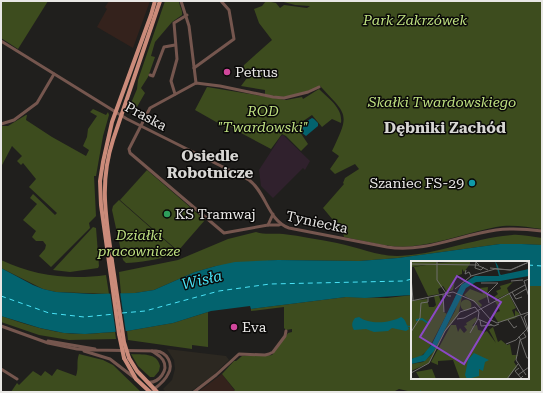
<svg xmlns="http://www.w3.org/2000/svg" width="543" height="393" font-family="'Roboto Serif',serif">
<rect width="100%" height="100%" fill="#201f1d"/>
<!-- commercial -->
<g fill="#34221c">
<polygon points="109,1 150,1 133,48 97,27 107,9 105,7"/>
<polygon points="222,374 235,391 233,392 198,392"/>
</g>
<!-- built -->
<polygon fill="#2c2821" points="167,349 226,356 229,360 211,377 190,392 166,392 163,389 172,380 175,369 174,360"/>
<!-- education -->
<polygon fill="#30212d" points="283,135 310,161 305,170 303,168 273,198 261,186 259,170 281,136"/>
<!-- green -->
<g fill="#3d4c1e">
<polygon points="1,1 48,1 18,49 1,38"/>
<path d="M165,1H179C179,6 183,10 182,15L172,22L155,42L151,56L155,57L148,77L141,88L145,93L137,107L132,105L130,109L129,108L137,89L138,80Z"/>
<path d="M266,1L276,3L280,8L284,5L307,8L310,6L295,5L280,1H542V229C527,227 511,224 496,227C469,232 442,243 413,246C390,249 367,241 344,237L343,232L323,208L344,184L343,183L345,178L359,169L355,164L335,174L330,169L339,156L332,151C350,113 348,116 320,86L311,90L285,97L265,95V90L241,86L247,78L243,71L244,65L272,40L259,23L254,9L262,6Z"/>
<path d="M207,87L286,100L302,97L303,99L319,89C329,99 343,108 341,123L332,119L322,127L312,115L296,126L308,144L301,151L286,136L282,134L271,149L241,133V132L227,125L225,127L195,110Z"/>
<polygon points="93,109 106,115 108,112 109,115 103,136 96,176 94,176 96,216 89,223 90,228 51,267 39,256 45,249 46,245 43,241 36,241 32,237 36,231 23,220 37,204 30,198 33,194 55,215 57,213 29,187 36,179 23,163 21,165 17,161 22,156 12,146 1,167 1,126 8,126 26,115 27,115 26,120 52,137 86,156 89,150 83,146 87,137 88,129 97,116 90,112"/>
<polygon points="147,170 205,220 178,251 120,200"/>
<path d="M119,200L177,251C165,260 140,262 126,263L123,260L112,210L113,206Z"/>
<polygon points="93,227 96,228 99,266 98,268 70,272 53,270"/>
<path d="M256,232C265,235 274,233 283,234C301,236 320,240 337,243C357,247 377,256 397,256C436,255 473,238 512,235C521,234 532,237 542,238V245L522,244H500L398,258L359,261L278,260L216,266L195,272L154,290L135,293L121,294L119,272L178,260L228,239Z"/>
<path d="M1,260C34,276 70,280 106,275L109,294L56,292L43,289L1,268Z"/>
<polygon points="528,285 542,286 542,392 412,392 399,389 393,392 233,392 235,390 222,374 234,361 236,361 242,356 265,356 272,355 288,333 292,332 292,329 286,330 284,328 284,307 251,311 251,309 346,297 387,298 412,295 412,378 528,378"/>
<polygon points="208,312 208,347 192,345 192,349 128,340 127,331 173,323"/>
<path d="M1,316C22,323 43,330 65,333C81,335 98,333 115,332L116,339L69,340L39,335L1,322Z"/>
<path d="M79,354L103,360L113,365L141,392H11L17,383L19,385L33,371L41,376L45,371L52,376L57,369L76,376C79,368 76,362 79,354Z"/>
<path d="M131,354C142,355 157,352 160,366L159,371L154,377H150L138,366Z"/>
</g>
<!-- water -->
<g fill="#03636e">
<polygon points="312,118 314,119 318,123 318,126 306,136 301,132 299,126"/>
<polygon points="500,244 522,244 542,245 542,286 528,286 528,262 412,262 412,295 365,298 346,297 251,309 250,306 211,311 173,323 127,331 85,334 64,333 40,328 1,316 1,268 33,285 43,289 56,292 93,294 135,293 154,290 195,272 216,266 235,262 278,260 359,261 398,258"/>
<path d="M359,317C370,325 390,323 401,317C406,319 406,325 409,329L406,331L392,328L388,331L374,332L366,329L354,330C351,325 352,322 355,318Z"/>
</g>
<!-- pier -->
<polygon fill="#201f1d" points="110,292 120,292 126,333 116,334"/>
<g fill="none" stroke-linecap="round" stroke-linejoin="round">
<!-- stream -->
<g stroke="#03636e" stroke-width="1">
<polyline points="407,326 412,327"/>
<polyline points="419,392 420,391"/>
</g>
<!-- ferry -->
<g stroke="#49e2f6" stroke-width="1" stroke-dasharray="5 4" stroke-linecap="butt">
<polyline points="528,265 542,266"/>
<polyline points="1,296 49,313 84,317 115,314"/>
<polyline points="122,313 145,311 219,291 270,284 404,281 412,279"/>
</g>
<!-- minor -->
<g stroke="#75564e" stroke-width="3">
<polyline points="181,1 189,26 196,83"/>
<path d="M1,41L127,119L249,180C266,192 268,221 289,228L387,247C425,253 460,235 496,230C511,228 527,229 542,231"/>
<polyline points="194,68 234,39 229,10 221,1"/>
<polyline points="150,75 153,76 164,47 175,45"/>
<polyline points="175,94 171,81 177,59 174,23 187,15"/>
<polyline points="1,124 14,120 37,103 54,74"/>
<polyline points="281,224 279,225 268,225 224,233 130,153 129,149 150,108 196,83 220,86 273,97 284,98 308,92 319,87"/>
<polyline points="268,225 273,214"/>
<path d="M1,326L48,343L77,349L91,350L156,351C167,352 174,364 168,374C165,381 158,386 153,390"/>
<polyline points="48,341 95,349"/>
<polyline points="84,351 110,359 136,379"/>
<polyline points="1,369 17,379"/>
<path d="M147,382C159,384 169,370 163,360C160,355 156,354 152,351"/>
<polyline points="194,392 216,375 239,354 265,355 269,354 273,352 285,336 286,331"/>
</g>
<!-- major -->
<g stroke="#cb8b7a" stroke-width="4">
<path d="M112,261C106,217 99,183 113,140L160,1"/>
<polyline points="119,334 101,205 100,181 103,162 112,122 151,15 155,1"/>
<polyline points="124,358 136,379 150,392"/>
<polyline points="129,358 137,371 157,392"/>
</g>
<!-- major-bridge -->
<g stroke="#cb8b7a" stroke-width="4">
<polyline points="112,261 124,342 129,358"/>
<polyline points="119,334 124,358"/>
</g>
</g>
<!-- markers -->
<g fill="#d1479c" stroke="#0a0908" stroke-width="1.5">
<circle cx="227" cy="72" r="4"/>
<circle cx="234" cy="327" r="4"/>
</g>
<circle fill="#0f9aa8" stroke="#0a0908" stroke-width="1.5" cx="472" cy="183" r="4"/>
<circle fill="#2e9e5b" stroke="#0a0908" stroke-width="1.5" cx="167" cy="214" r="4"/>
<g text-anchor="middle" stroke-width="3" stroke-linejoin="round" paint-order="stroke">
<!-- park labels -->
<g font-size="14" font-style="italic" fill="#bee080" stroke="#0a0908">
<text x="415" y="25">Park Zakrzówek</text>
<text x="442" y="107">Skałki Twardowskiego</text>
<text x="263" y="116">ROD<tspan x="263" dy="16">"Twardowski"</tspan></text>
<text x="139" y="240">Działki<tspan x="139" dy="16">pracownicze</tspan></text>
</g>
<!-- poi labels -->
<g font-size="14" fill="#e8e7e5" stroke="#0a0908" text-anchor="start">
<text x="235" y="77">Petrus</text>
<text x="464" y="188" text-anchor="end">Szaniec FS-29</text>
<text x="175" y="219">KS Tramwaj</text>
<text x="242" y="332">Eva</text>
</g>
<!-- street labels -->
<g font-size="14" fill="#e8e7e5" stroke="#0a0908">
<text transform="translate(146 116) rotate(28)" y="5">Praska</text>
<text transform="translate(317 222) rotate(12)" y="5">Tyniecka</text>
</g>
<!-- neighbourhood labels -->
<g font-size="15" font-weight="bold" fill="#d7d6d3" stroke="#0a0908">
<text x="445" y="133">Dębniki Zachód</text>
<text x="210" y="161">Osiedle<tspan x="210" dy="17">Robotnicze</tspan></text>
</g>
<!-- water labels -->
<g font-size="15" font-style="italic" fill="#49e2f6" stroke="#0a0908">
<text transform="translate(202 280) rotate(-13)" y="5">Wisła</text>
</g>
</g>
<!-- overview -->
<g transform="translate(411 261)">
<rect width="118" height="118" fill="#201f1d"/>
<path d="M0,0H26L25,2L59,0V3L53,11L51,8V13L45,15L42,29L36,31L32,25L27,28L28,33L17,35L3,6L15,4L0,6ZM102,21L96,27L98,32L84,39L83,36L87,33L85,30L90,28L89,25ZM77,26L76,36L67,40L71,44L70,46L53,34L59,28L72,33L69,27ZM98,33L105,47L101,49L104,56V49L109,53L104,57L109,56L98,59L87,61L82,53L89,50L84,40ZM23,35H28L30,41H33V51L36,53L38,49L17,89L9,96L0,98V40L16,38L18,46H23L25,44ZM49,35L51,36L47,55L33,72L18,102L0,110V103L12,101L20,94L44,50ZM49.5 44a5.5 5.5 0 1 1 11 0a5.5 5.5 0 1 1-11 0ZM65,56L66,59L61,65L66,64L67,69L72,70V72L76,70L85,82L78,69L82,66L87,81L90,79L96,84L99,83L101,94H107L103,101L106,106L96,118H49L42,99L27,100V104L20,101L40,64H45L47,71L49,67L53,72L56,69L53,65L56,64L55,62ZM21,108L25,118H9L5,111Z" fill="#3d4c1e"/>
<path d="M84,0L87,5L89,13L90,14L118,8V15L89,20L65,21L55,27L23,90L14,100L0,103V98L12,94L21,83L50,24L64,15H88ZM63,92L78,99L74,101L72,110L68,108V115L56,118L54,114L57,99Z" fill="#03636e"/>
<path fill="none" stroke="#03636e" stroke-width="2" d="M47,32L62,18L92,16L118,11M5,59L11,58L17,62M0,100L13,96L25,83L46,35"/>
<path fill="none" stroke="#706f6d" stroke-width="1" d="M26,0V19L37,35H40M0,3L66,4L77,9M68,4L65,1L64,7L70,9L73,6M79,7L99,9L118,1M55,9L54,13L58,11L60,15M0,16L2,39M118,18L113,20L118,36M100,20L112,19M70,22H87M44,28L60,15L84,8L100,9L118,1M101,31L105,38L111,36M98,32L110,54M32,33L33,51M103,35L115,28M0,40L42,31L63,40L80,59L86,62L118,51M78,42L76,33L87,22M118,52L113,56L118,71M110,55L118,73M46,58L53,57L114,24M67,58L83,65L88,63M69,59L70,65L81,64M97,59L103,67L106,65M0,71L9,57L10,42L17,41V36M108,75L116,97H118M109,79L105,99L115,114M109,79L115,76L112,71M95,83L105,79L118,66M108,107L104,110L110,117L112,115M0,112L18,102L34,70L49,51L64,46L68,51L67,58L59,72M107,114L118,106M96,118L107,103"/>
<path fill="#8b48c5" fill-opacity="0.15" stroke="#8b48c5" stroke-width="2" d="M46,15L90,41L53,103L9,76Z"/>
<rect width="118" height="118" fill="none" stroke="#e8e7e5" stroke-width="2"/>
</g>
<!-- border -->
<rect width="543" height="393" fill="none" stroke="#e8e7e5" stroke-width="4"/>
</svg>
